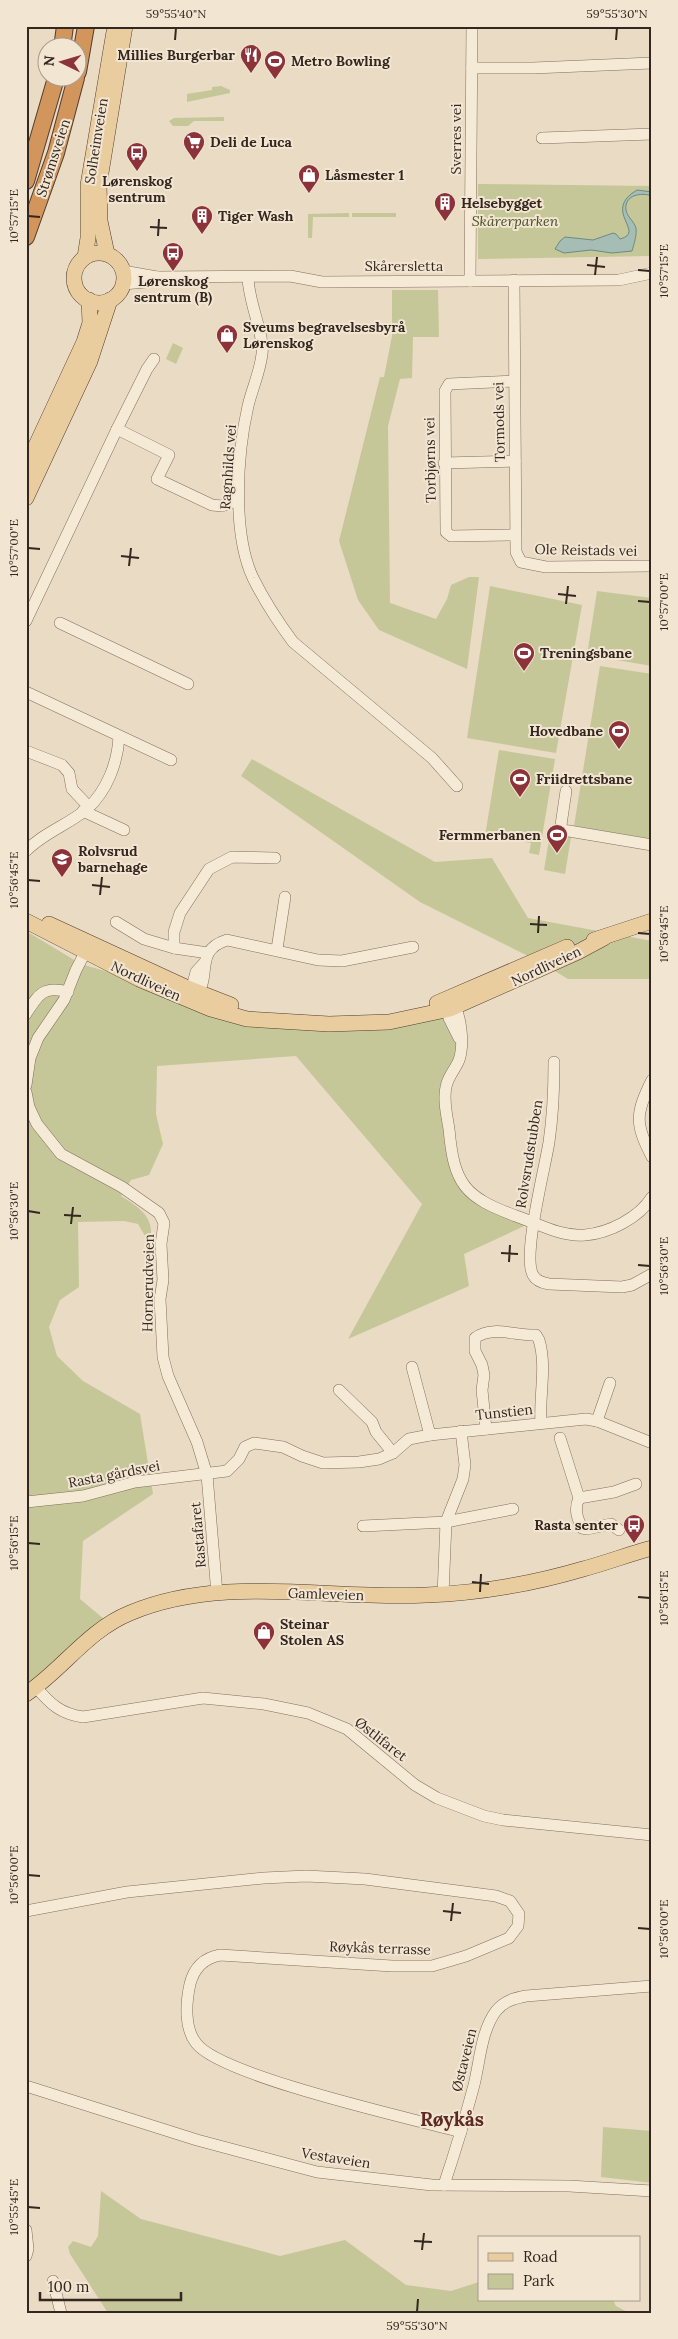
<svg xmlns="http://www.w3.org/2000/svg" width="678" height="2339" font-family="Lora,serif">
<rect width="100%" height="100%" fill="#eadbc4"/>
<!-- green -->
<g fill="#c5c799">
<polygon points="221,86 230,90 230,93 187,102 187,94 212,90 212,87"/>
<polygon points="224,117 224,121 194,121 188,126 173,126 169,121 174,118"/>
<polygon points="478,184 652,186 652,256 478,259"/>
<polygon points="349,213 349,217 313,217 312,238 308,238 308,214"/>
<rect x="352" y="213" width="44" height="4"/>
<polygon points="392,290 438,290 439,337 413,337 412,378 400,379 388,426 390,603 436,619 447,599 451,585 469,577 479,577 467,669 379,630 358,600 339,541 380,377 384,377 392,336"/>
<polygon points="173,343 183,348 176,364 166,359"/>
<polygon points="490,586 582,605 556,753 467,738"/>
<polygon points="597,591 652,598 652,666 587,655"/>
<polygon points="600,666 652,674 652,839 574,826"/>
<polygon points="499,750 555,759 539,855 529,853 531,843 485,836"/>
<polygon points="252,759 435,862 492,858 528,918 652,941 652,979 568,979 538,961 420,902 241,776"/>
<polygon points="550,833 571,837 565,874 544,870"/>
<path d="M26,931L81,964L194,997L242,1014L380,1021L451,1004L460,1046L449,1076L451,1148L475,1196L533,1222L464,1254L469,1286L348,1339L422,1204L296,1056L157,1066L156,1114L163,1144L149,1175L131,1180L121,1196C136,1206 152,1214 151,1234L145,1236L138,1224L124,1221L78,1222L79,1287L60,1300L49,1327L57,1356L83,1381L140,1414L153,1494L83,1541L80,1599L104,1619L26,1685Z"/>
<polygon points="603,2127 652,2131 652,2183 601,2177"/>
<polygon points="101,2191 141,2219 280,2256 345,2240 406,2285 451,2291 479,2282 479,2300 613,2300 616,2306 629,2313 108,2313 70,2254 68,2247 73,2241 91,2247 98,2236"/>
</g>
<!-- water -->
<path fill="#a5bdb4" stroke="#6d8a81" d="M637,190L652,192V196C641,192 624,195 626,210C627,217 634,221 636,228C637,235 634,244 632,251L612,253L591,250L564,253L555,249L560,241L565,237L593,240L613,233L616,234L620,239C647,232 601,211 637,190Z"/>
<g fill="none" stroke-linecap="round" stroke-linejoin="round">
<!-- minor casing -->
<g stroke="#826e5c" stroke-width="12">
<g id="minor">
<polyline points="472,68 533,68 652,63"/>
<polyline points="542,138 652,134"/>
<polyline points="123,271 157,277 290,276 322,282 619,280 652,273"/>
<path d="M248,277C248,301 265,336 262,354C260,372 252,389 248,406C237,454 232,533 253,578C264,600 278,622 293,642L432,758L457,786"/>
<polyline points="514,280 516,552 521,562 546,567 652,566"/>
<polyline points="470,281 472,26"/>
<polyline points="123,284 146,282 157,277"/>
<polyline points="513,381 449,384 445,391 446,532 451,536 515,535"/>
<polyline points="117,429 169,455 157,479 212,505 222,506 238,500"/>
<polyline points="444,463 515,461"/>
<polyline points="26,621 117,429 147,369 154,359"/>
<polyline points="60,623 188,684"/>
<polyline points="26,692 171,760"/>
<polyline points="26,751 62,765 69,773 72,789 89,807"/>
<polyline points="566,791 561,825 563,830 652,845"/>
<polyline points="83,811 124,830"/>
<path d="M26,851C43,833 68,825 87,809C107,791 118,762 119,736"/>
<polyline points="116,922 144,939 174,948 208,953"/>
<polyline points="174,948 174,932 180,913 209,869 232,857 275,858"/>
<polyline points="277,949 285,897"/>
<polyline points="190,995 196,972 205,962"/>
<path d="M194,997C214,978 192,951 227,940L318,960L342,961L413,947"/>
<polyline points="447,1002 449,1018 459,1038"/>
<path d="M451,1002C462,1013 464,1046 459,1060C455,1070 448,1076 446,1087C443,1100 447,1116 449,1129C454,1184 464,1197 516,1216C539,1224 561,1237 585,1235C609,1233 639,1218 652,1197"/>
<path d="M26,1014C38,995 43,985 68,992"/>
<path d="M554,1062C554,1089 553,1115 549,1142C545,1168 522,1256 533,1275C536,1281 543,1283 549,1284L622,1287L632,1285L652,1274"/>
<path d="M652,1080C635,1114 635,1124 652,1157"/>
<polyline points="26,1085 30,1058 38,1038 64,1000 76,970 89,945"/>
<polyline points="26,1092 29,1107 37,1124 61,1154 122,1187 159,1213 164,1223 161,1244 163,1280 160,1299 163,1357 168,1376 197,1442 207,1475 217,1594"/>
<polyline points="412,1367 430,1435"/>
<polyline points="339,1390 372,1422 376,1432 393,1453"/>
<polyline points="597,1421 610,1383"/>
<path d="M486,1429L482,1390L484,1375L482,1365L475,1351V1338C492,1325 516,1336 536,1335L539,1340C547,1367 539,1395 541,1423"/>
<path d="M560,1438L579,1498C574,1509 577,1518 582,1528L587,1529L611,1524L619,1530"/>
<polyline points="579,1498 614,1492 636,1484"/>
<polyline points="26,1502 83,1496 135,1482 227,1471 239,1459 245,1447 254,1443 283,1447 302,1456 323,1463 359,1462 379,1459 393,1453 409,1439 430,1435 586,1419 597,1421 652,1443"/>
<polyline points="363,1526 446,1522 513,1509"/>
<polyline points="443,1595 446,1522 463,1479 465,1465 461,1431"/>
<path d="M36,1687C50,1704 61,1714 83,1717L203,1698L264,1704L308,1713L347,1729L415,1785L437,1798L484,1816L503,1820L652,1835"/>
<path d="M26,1911L127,1892L264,1878L306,1876L365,1879L496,1896L510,1901L519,1914L518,1926L509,1938L466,1956L432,1966H392L220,1955C204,1958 194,1968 190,1984C186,2002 184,2028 196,2043C220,2076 413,2119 461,2132"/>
<polyline points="26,2086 197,2140 317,2172 432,2185 569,2186 652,2191"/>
<path d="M444,2185C455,2152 465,2119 474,2085C480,2061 481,2031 496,2011C504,2001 515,1998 526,1996L652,1986"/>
<polyline points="26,2230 28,2249 26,2256"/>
<polyline points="53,2281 61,2313"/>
</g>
</g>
<!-- major casing -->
<g stroke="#513d30" stroke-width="16">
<g id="major">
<circle cx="99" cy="278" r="25"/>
<polyline points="107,254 100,221 99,185 125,26"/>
<polyline points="85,257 88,238 88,185 115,26"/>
<polyline points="26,467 84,342 90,323 89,300"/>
<polyline points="26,498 90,361 110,300"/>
<polyline points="26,921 139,979 211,1009 247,1019 329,1024 389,1022 450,1009 578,952 604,938"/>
<polyline points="49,924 190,989 231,1005"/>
<polyline points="594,940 652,921"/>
<polyline points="437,1003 567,947"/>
<path d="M26,1694C63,1669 88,1630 130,1613C222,1574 329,1600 426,1595C480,1593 532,1584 583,1569C606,1563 629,1554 652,1548"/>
</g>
</g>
<!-- highway casing -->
<g stroke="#513d30" stroke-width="18">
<g id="highway">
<polyline points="62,48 65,26"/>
<polyline points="78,72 86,26"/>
<polyline points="26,181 56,78"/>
<polyline points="26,237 56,153 76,78"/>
</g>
</g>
<!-- minor -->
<use href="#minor" stroke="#f5ead6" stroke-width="11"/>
<!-- major -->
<use href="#major" stroke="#eacd9f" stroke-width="15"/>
<!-- highway -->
<use href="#highway" stroke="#d2955c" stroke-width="16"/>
</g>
<!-- ticks -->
<path fill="none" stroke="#34271f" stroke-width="2" d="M175,40L176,28M616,40L617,28M28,216L40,217M150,227L167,228M158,236L159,219M587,265L605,267M638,270L650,271M595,275L597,257M28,548L40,549M121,556L139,558M129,566L131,548M558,594L576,596M638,601L650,602M566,604L568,586M28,880L40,881M92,885L110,887M100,895L102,877M530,924L547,925M538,933L539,916M638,933L650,934M28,1211L40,1213M64,1215L81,1216M71,1224L73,1207M501,1253L518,1254M509,1262L510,1245M638,1265L650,1266M28,1543L40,1544M472,1582L489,1584M480,1592L481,1574M638,1597L650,1598M28,1875L40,1876M443,1911L461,1913M451,1921L453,1903M638,1928L650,1929M28,2207L40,2208M414,2241L432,2242M422,2250L424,2233M417,2312L418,2299"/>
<!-- icons -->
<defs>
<g id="restaurant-pin" transform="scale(1.125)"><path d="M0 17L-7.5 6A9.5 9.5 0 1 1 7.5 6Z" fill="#8c3239" stroke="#f2e6d3"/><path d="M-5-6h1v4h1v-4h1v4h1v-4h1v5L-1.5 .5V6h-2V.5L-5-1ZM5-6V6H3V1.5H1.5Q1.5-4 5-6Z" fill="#fff"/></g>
<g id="stadium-pin" transform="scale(1.125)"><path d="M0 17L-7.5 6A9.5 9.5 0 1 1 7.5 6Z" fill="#8c3239" stroke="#f2e6d3"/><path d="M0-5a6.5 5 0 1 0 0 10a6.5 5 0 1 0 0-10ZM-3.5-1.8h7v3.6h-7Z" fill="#fff"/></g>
<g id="supermarket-pin" transform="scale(1.125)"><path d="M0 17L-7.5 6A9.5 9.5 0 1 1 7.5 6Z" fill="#8c3239" stroke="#f2e6d3"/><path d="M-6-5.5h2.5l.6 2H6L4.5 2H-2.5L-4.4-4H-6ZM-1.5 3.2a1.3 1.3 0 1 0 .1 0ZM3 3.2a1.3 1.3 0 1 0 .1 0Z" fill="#fff"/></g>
<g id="bus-pin" transform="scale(1.125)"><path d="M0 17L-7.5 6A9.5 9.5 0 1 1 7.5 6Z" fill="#8c3239" stroke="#f2e6d3"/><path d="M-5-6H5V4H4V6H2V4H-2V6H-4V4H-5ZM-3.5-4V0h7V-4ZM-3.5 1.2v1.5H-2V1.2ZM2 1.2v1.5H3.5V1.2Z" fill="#fff"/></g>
<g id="shop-pin" transform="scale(1.125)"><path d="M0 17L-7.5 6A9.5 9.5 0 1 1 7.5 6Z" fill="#8c3239" stroke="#f2e6d3"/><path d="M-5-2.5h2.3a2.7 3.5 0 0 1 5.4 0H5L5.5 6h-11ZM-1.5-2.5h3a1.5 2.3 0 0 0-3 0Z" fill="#fff"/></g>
<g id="building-pin" transform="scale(1.125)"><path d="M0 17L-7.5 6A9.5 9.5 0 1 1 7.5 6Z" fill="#8c3239" stroke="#f2e6d3"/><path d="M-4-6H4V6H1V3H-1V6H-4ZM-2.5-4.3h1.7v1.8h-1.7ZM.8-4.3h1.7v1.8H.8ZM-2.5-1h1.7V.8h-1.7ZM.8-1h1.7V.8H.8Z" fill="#fff"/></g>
<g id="school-pin" transform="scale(1.125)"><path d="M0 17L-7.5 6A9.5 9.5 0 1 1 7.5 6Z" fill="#8c3239" stroke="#f2e6d3"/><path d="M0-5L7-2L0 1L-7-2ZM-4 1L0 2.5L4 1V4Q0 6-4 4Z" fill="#fff"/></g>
</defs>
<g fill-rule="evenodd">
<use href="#restaurant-pin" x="251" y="55"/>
<use href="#stadium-pin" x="275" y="61"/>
<use href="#supermarket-pin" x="194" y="142"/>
<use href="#bus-pin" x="137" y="153"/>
<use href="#shop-pin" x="309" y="175"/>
<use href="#building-pin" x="445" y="203"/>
<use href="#building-pin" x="202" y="216"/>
<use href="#bus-pin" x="173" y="253"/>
<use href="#shop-pin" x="227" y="335"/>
<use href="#stadium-pin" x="524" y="653"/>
<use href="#stadium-pin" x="619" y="731"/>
<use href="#stadium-pin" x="520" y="779"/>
<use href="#stadium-pin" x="557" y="835"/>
<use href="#school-pin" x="62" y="859"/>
<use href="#bus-pin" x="634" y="1525"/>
<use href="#shop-pin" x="264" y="1632"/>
</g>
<g text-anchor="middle" stroke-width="4" stroke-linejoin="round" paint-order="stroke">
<!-- poi labels -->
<g font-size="14" font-weight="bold" fill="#34271f" stroke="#f2e6d3" text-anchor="start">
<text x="235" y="60" text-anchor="end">Millies Burgerbar</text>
<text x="291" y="66">Metro Bowling</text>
<text x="210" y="147">Deli de Luca</text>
<text x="325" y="180">Låsmester 1</text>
<text x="137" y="186" text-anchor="middle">Lørenskog<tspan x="137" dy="16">sentrum</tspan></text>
<text x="461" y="208">Helsebygget</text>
<text x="218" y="221">Tiger Wash</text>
<text x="173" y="286" text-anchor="middle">Lørenskog<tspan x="173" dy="16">sentrum (B)</tspan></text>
<text x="243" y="332">Sveums begravelsesbyrå<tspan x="243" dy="16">Lørenskog</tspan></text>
<text x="540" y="658">Treningsbane</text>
<text x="603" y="736" text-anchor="end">Hovedbane</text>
<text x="536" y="784">Friidrettsbane</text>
<text x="541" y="840" text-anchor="end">Fermmerbanen</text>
<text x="78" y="856">Rolvsrud<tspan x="78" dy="16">barnehage</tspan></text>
<text x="618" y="1530" text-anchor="end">Rasta senter</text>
<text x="280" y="1629">Steinar<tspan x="280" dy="16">Stolen AS</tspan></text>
</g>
<!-- street labels -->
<g font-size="14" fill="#34271f" stroke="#f2e6d3">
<text transform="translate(456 139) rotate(-90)" y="5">Sverres vei</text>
<text transform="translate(96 141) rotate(-81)" y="5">Solheimveien</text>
<text transform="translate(53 158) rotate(-72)" y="5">Strømsveien</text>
<text x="404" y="271">Skårersletta</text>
<text transform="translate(499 422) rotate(-91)" y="5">Tormods vei</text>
<text transform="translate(430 460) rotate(-91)" y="5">Torbjørns vei</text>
<text transform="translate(228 467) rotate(-86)" y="5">Ragnhilds vei</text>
<text transform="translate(586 550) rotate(1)" y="5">Ole Reistads vei</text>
<text transform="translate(546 966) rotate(-25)" y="5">Nordliveien</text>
<text transform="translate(146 981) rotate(25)" y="5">Nordliveien</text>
<text transform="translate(529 1154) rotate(-81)" y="5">Rolvsrudstubben</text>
<text transform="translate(148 1283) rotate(-89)" y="5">Hornerudveien</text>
<text transform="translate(504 1412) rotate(-6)" y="5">Tunstien</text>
<text transform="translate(114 1474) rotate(-11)" y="5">Rasta gårdsvei</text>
<text transform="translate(198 1535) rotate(-95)" y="5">Rastafaret</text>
<text transform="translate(326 1594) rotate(2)" y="5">Gamleveien</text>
<text transform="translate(381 1739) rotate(38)" y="5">Østlifaret</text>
<text transform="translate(380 1948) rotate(2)" y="5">Røykås terrasse</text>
<text transform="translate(464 2060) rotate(-76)" y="5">Østaveien</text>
<text transform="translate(336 2158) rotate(9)" y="5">Vestaveien</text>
</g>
<!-- park labels -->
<g font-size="14" font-style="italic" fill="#474e27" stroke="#f2e6d3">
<text x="515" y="226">Skårerparken</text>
</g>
<!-- district labels -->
<g font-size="19" font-weight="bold" fill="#5c2a22" stroke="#f2e6d3">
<text x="452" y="2126">Røykås</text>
</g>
</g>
<!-- border -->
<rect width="678" height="2339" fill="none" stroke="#f2e6d3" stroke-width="55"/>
<!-- legend -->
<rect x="478" y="2236" width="162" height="65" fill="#f2e6d3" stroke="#a69a8b"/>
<rect x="488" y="2253" width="25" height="8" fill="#eacd9f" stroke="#a69a8b"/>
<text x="523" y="2262" font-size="15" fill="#34271f">Road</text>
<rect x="488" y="2274" width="25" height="15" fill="#c5c799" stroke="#a69a8b"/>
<text x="523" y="2286" font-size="15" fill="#34271f">Park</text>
<!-- north arrow -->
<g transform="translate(62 62) rotate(275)"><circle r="24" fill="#f2e6d3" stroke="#a69a8b"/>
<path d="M0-4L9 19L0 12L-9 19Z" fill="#8c3239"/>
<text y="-8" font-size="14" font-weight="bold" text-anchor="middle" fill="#34271f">N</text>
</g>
<!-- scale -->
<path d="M40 2292v8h141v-8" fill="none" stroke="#34271f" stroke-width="2.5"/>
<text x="48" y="2292" font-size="15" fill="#34271f" stroke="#f2e6d3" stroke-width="4" paint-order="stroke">100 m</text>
<rect x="28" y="28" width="622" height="2284" fill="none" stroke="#34271f" stroke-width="2"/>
<g font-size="12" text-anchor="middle" fill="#34271f">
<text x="176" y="18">59°55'40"N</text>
<text x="617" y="18">59°55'30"N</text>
<text transform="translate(14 216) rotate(-90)" y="4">10°57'15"E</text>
<text transform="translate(664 271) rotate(-90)" y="4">10°57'15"E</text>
<text transform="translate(14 548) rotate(-90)" y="4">10°57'00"E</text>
<text transform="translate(664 602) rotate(-90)" y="4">10°57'00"E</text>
<text transform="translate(14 880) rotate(-90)" y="4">10°56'45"E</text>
<text transform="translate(664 934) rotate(-90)" y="4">10°56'45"E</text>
<text transform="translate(14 1211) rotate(-90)" y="4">10°56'30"E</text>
<text transform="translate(664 1266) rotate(-90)" y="4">10°56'30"E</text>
<text transform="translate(14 1543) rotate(-90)" y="4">10°56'15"E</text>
<text transform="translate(664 1598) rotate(-90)" y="4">10°56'15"E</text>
<text transform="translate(14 1875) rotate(-90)" y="4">10°56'00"E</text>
<text transform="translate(664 1929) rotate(-90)" y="4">10°56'00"E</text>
<text transform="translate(14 2207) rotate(-90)" y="4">10°55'45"E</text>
<text x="417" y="2330">59°55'30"N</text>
</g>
</svg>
